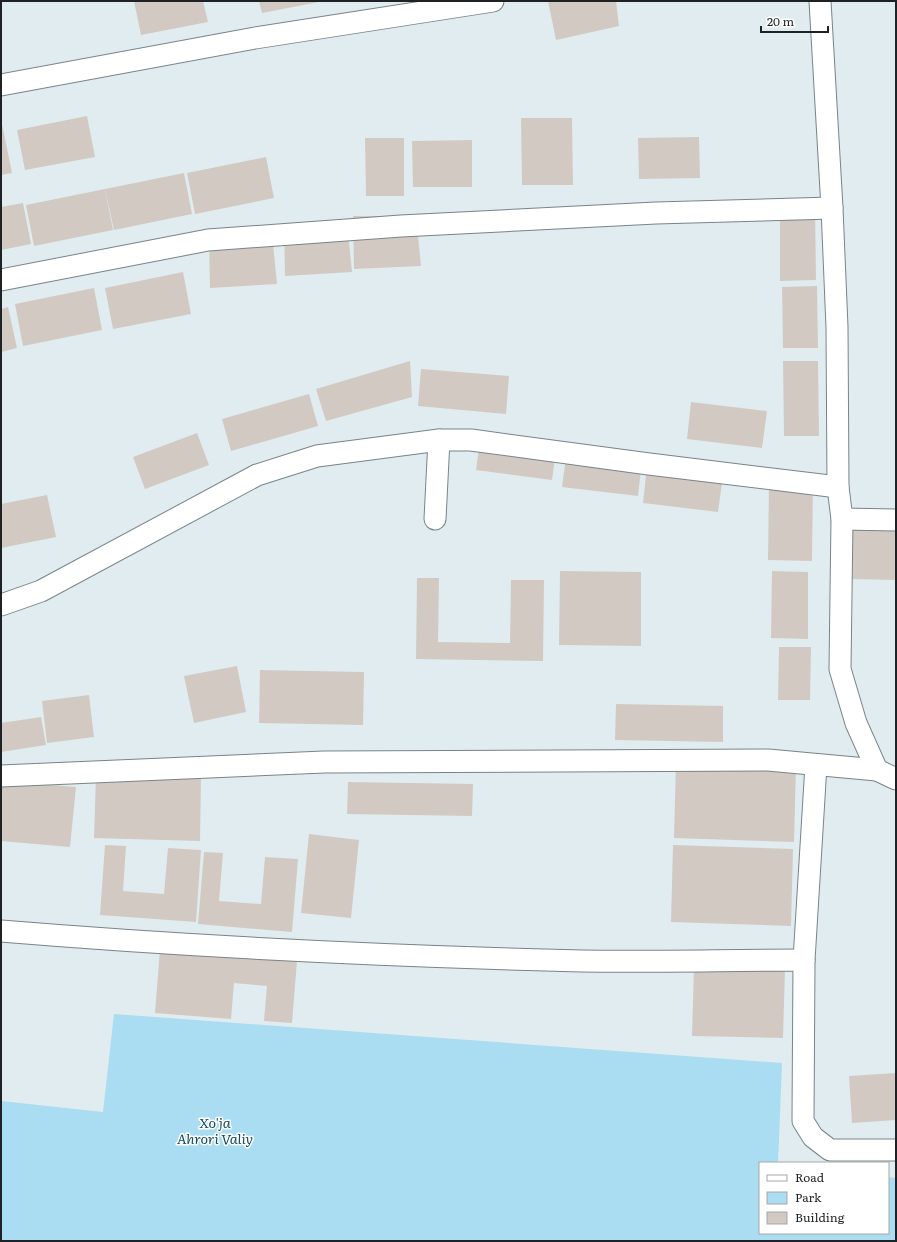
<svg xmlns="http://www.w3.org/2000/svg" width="897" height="1242" font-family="Literata,serif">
<rect width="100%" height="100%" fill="#e0ecf0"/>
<!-- green -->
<polygon fill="#aaddf1" points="114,1014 782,1063 778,1163 760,1163 760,1233 888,1233 888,1177 896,1178 896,1241 1,1241 1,1101 103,1112"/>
<!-- building -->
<g fill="#d2cac2">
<polygon points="134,1 203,1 208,22 141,35"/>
<polygon points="259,1 319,1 319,2 262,13"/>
<polygon points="548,1 616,1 619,26 556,40"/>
<polygon points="87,116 95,157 25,170 17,130"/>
<polygon points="521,118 572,118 573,185 522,185"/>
<polygon points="1,119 12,173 1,175"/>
<polygon points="699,137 700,178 639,179 638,138"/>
<polygon points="365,138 404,138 404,196 366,196"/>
<polygon points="472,140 472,187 413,187 412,141"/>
<polygon points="266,157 274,198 195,214 187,173"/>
<polygon points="184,173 192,214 114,230 105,189"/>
<polygon points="105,189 113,230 34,246 26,205"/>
<polygon points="23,203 31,244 1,250 1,207"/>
<polygon points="780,206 815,206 816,280 780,281"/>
<polygon points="353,216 416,216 421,266 354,269"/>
<polygon points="347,222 352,272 285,276 284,223"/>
<polygon points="209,234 272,234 277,284 210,288"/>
<polygon points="183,272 191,314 113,329 105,288"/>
<polygon points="817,286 818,348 783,348 782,287"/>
<polygon points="94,288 102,330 23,346 15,304"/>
<polygon points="8,307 17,348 1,352 1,309"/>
<polygon points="410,361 412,397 326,421 316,389"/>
<polygon points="783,361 818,361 819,436 784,436"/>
<polygon points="421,369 509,376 506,414 418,406"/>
<polygon points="309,394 318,426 231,451 222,419"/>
<polygon points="691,402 767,411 762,448 687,439"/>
<polygon points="197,433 209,465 145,489 133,457"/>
<polygon points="481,434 557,443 552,480 476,470"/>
<polygon points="567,450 642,460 638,496 562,487"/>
<polygon points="647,466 723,476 718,512 643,503"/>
<polygon points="769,480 813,481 812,561 768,560"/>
<polygon points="47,495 56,537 1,548 1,504"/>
<polygon points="853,527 896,528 896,580 852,579"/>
<polygon points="560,571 641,572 641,646 559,645"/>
<polygon points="772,571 808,572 808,639 771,638"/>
<polygon points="417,578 439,578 438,642 510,643 511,580 544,580 543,661 416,659"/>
<polygon points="779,647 811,647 810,700 778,700"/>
<polygon points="237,666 246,712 194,723 184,676"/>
<polygon points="260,670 364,672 363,725 259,723"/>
<polygon points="89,695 94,737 47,743 42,701"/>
<polygon points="616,704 723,706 723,742 615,740"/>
<polygon points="41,717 46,745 1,752 1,723"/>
<polygon points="676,761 796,765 794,842 674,838"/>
<polygon points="96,774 201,776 200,841 94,838"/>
<polygon points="1,781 76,787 70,847 1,841"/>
<polygon points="348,782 473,784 472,816 347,814"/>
<polygon points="309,834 359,840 351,918 301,913"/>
<polygon points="105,845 126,846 123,891 164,894 168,848 201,850 196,922 100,915"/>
<polygon points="673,845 793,849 791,926 671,922"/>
<polygon points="204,852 223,853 219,901 261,904 265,857 298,859 292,932 198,924"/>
<polygon points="160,949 297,961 292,1023 264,1021 267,986 234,983 231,1019 155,1013"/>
<polygon points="694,966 785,969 783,1038 692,1036"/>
<polygon points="896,1073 896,1120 852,1123 849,1076"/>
</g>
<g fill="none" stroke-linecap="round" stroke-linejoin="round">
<!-- street casing -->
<g stroke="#798488" stroke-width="23">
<g id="street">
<polyline points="820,1 832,208 837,327 838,487 842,519 840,669 856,723 877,770 896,779"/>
<polyline points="1,85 255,38 493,1"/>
<polyline points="1,280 208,240 401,226 656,213 832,208"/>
<polyline points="435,519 439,440"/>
<polyline points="842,519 896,520"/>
<polyline points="1,605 41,591 257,475 317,456 439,440 471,440 649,464 838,487"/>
<polyline points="1,776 324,762 768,760 877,770"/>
<path d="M1,931C194,947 388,956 582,961C656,962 730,960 804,960L803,1121L813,1137L830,1150H896"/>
<polyline points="804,960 816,765"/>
</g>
</g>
<!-- street -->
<use href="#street" stroke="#fff" stroke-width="21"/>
</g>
<g text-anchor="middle" stroke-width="3" stroke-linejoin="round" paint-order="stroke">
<!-- park labels -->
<g font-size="14" font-style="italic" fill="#154c5e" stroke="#fff">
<text x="215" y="1128">Xo'ja<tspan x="215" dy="16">Ahrori Valiy</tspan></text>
</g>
</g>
<!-- border -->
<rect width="897" height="1242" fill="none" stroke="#1e2224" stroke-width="4"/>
<!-- legend -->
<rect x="759" y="1162" width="130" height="72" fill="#ffffff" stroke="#a5a7a7"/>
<rect x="767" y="1175" width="20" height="6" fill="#ffffff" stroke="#a5a7a7"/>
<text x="795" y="1182" font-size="12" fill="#1e2224">Road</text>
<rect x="767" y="1192" width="20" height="12" fill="#aaddf1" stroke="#a5a7a7"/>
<text x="795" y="1202" font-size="12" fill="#1e2224">Park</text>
<rect x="767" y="1212" width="20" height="12" fill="#d2cac2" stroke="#a5a7a7"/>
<text x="795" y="1222" font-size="12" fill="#1e2224">Building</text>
<!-- scale -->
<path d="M761 26v6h67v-6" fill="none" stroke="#1e2224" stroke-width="2"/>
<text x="767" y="26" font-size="12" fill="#1e2224" stroke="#ffffff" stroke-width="3" paint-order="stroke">20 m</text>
</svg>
